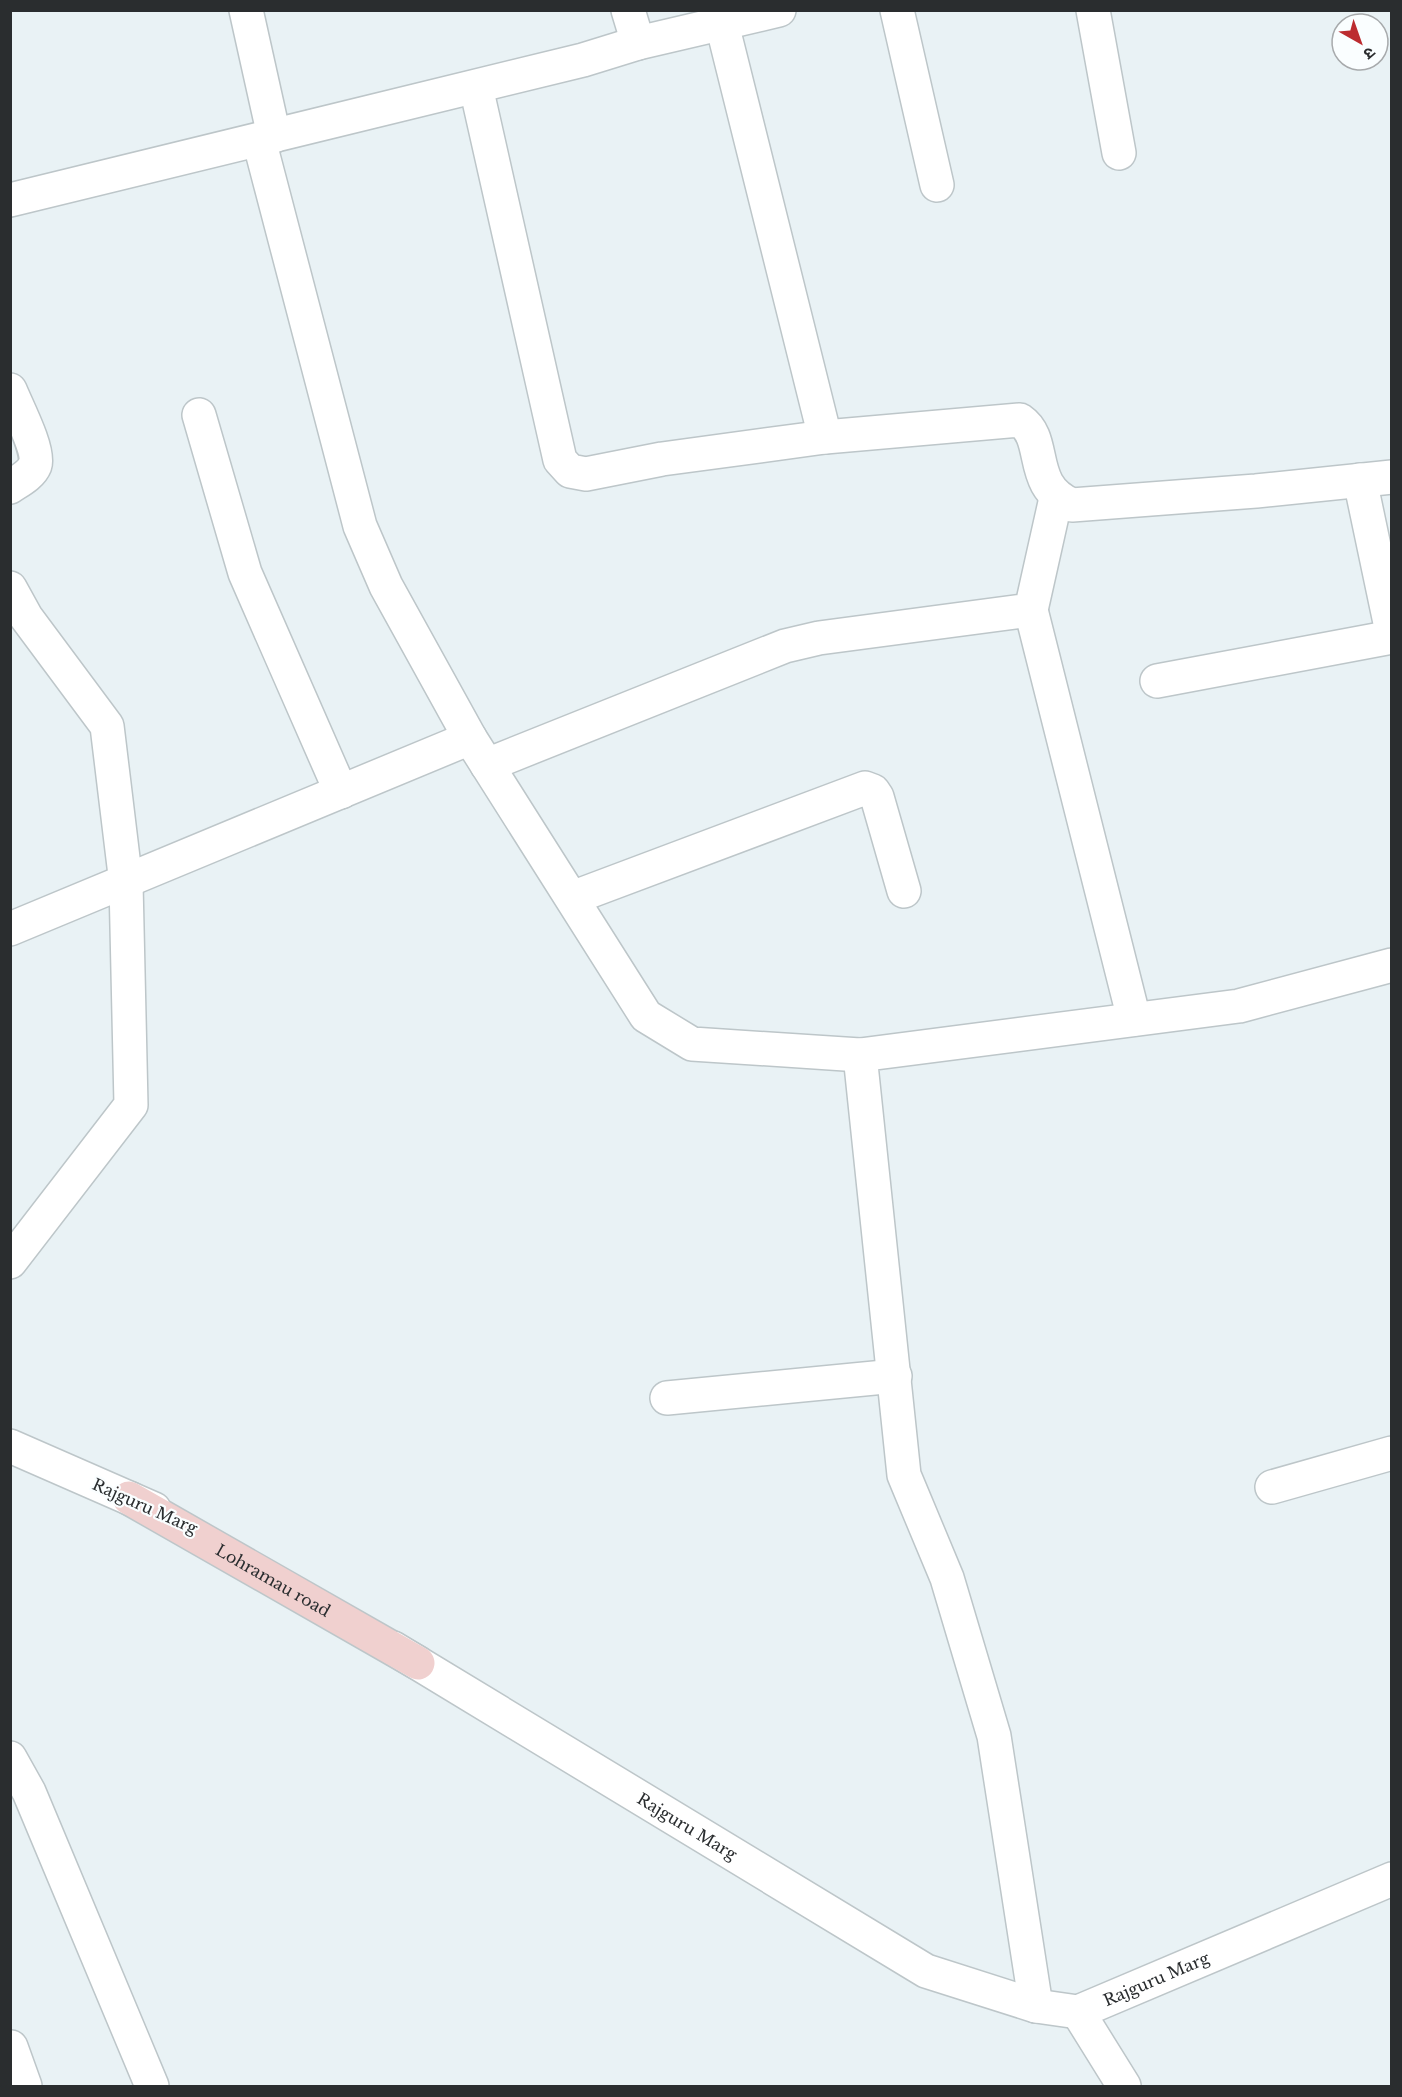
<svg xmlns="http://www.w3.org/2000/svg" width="1402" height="2097" font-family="'Libre Baskerville','Noto Sans Devanagari',serif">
<rect width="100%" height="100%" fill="#e9f2f5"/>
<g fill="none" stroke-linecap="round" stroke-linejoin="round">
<!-- minor casing -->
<g stroke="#bdc6c9" stroke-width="36">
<g id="minor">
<polyline points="246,10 274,136"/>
<polyline points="628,10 638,43"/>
<polyline points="897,10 937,185"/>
<polyline points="1093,10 1119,153"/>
<polyline points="722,24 825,437"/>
<path d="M476,87L560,460L570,471L586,474L662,459L825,437L1020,420C1049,440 1026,485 1072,505L1256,491L1392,477"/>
<polyline points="259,140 360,526 386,586 470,738"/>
<polyline points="10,200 583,60 638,43 779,10"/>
<path d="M10,390C16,405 40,451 35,465C31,475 19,481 10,487"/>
<polyline points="199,415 245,573 341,792"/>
<polyline points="1360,480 1392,632"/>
<polyline points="10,588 26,617 107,726 126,883 131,1105 10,1262"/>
<polyline points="1031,610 1134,1019"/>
<polyline points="1157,681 1392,637"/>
<polyline points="487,765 785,646 819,638 1031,610 1056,498"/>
<polyline points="572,898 865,788 873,791 877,797 904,891"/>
<polyline points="10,929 470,738 646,1016 692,1044 860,1055"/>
<polyline points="667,1398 895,1376"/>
<polyline points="1272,1487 1392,1453"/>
<polyline points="10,1758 29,1792 152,2086"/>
<polyline points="1036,2006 994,1736 947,1578 904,1475 860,1055 1239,1006 1392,965"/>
<polyline points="11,2047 25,2086"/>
</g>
</g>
<!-- tertiary casing -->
<g stroke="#bdc6c9" stroke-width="36">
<g id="tertiary">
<polyline points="10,1446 154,1509"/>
<path id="s1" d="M393,1648L926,1971L1036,2006L1078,2012L1392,1879"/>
<polyline points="1078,2012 1124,2086"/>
</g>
</g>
<!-- secondary casing -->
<g stroke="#bdc6c9" stroke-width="36">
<g id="secondary">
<path id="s2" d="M129,1498L418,1663"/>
</g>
</g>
<!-- minor -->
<use href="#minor" stroke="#fff" stroke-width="33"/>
<!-- tertiary -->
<use href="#tertiary" stroke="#fff" stroke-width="33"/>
<!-- secondary -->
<use href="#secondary" stroke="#f0d0cf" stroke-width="33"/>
</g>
<g text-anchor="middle" stroke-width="4.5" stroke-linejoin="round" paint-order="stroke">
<!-- street labels -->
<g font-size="16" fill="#2a2d2f" stroke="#fafeff">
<text transform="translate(145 1506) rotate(24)" y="6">Rajguru Marg</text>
<text dy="6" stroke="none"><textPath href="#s2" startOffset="166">Lohramau road</textPath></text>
<text dy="6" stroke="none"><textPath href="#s1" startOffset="344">Rajguru Marg</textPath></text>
<text dy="6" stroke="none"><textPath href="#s1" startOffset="866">Rajguru Marg</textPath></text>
</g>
</g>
<!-- border -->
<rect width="1402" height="2097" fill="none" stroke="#2a2d2f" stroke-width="24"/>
<!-- north arrow -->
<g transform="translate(1360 42) rotate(140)"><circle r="28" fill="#fafeff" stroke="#a7aaac" stroke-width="1.5"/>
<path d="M0-4.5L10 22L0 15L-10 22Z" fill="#bc2c30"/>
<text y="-9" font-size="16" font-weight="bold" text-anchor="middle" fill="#2a2d2f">उ</text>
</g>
</svg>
